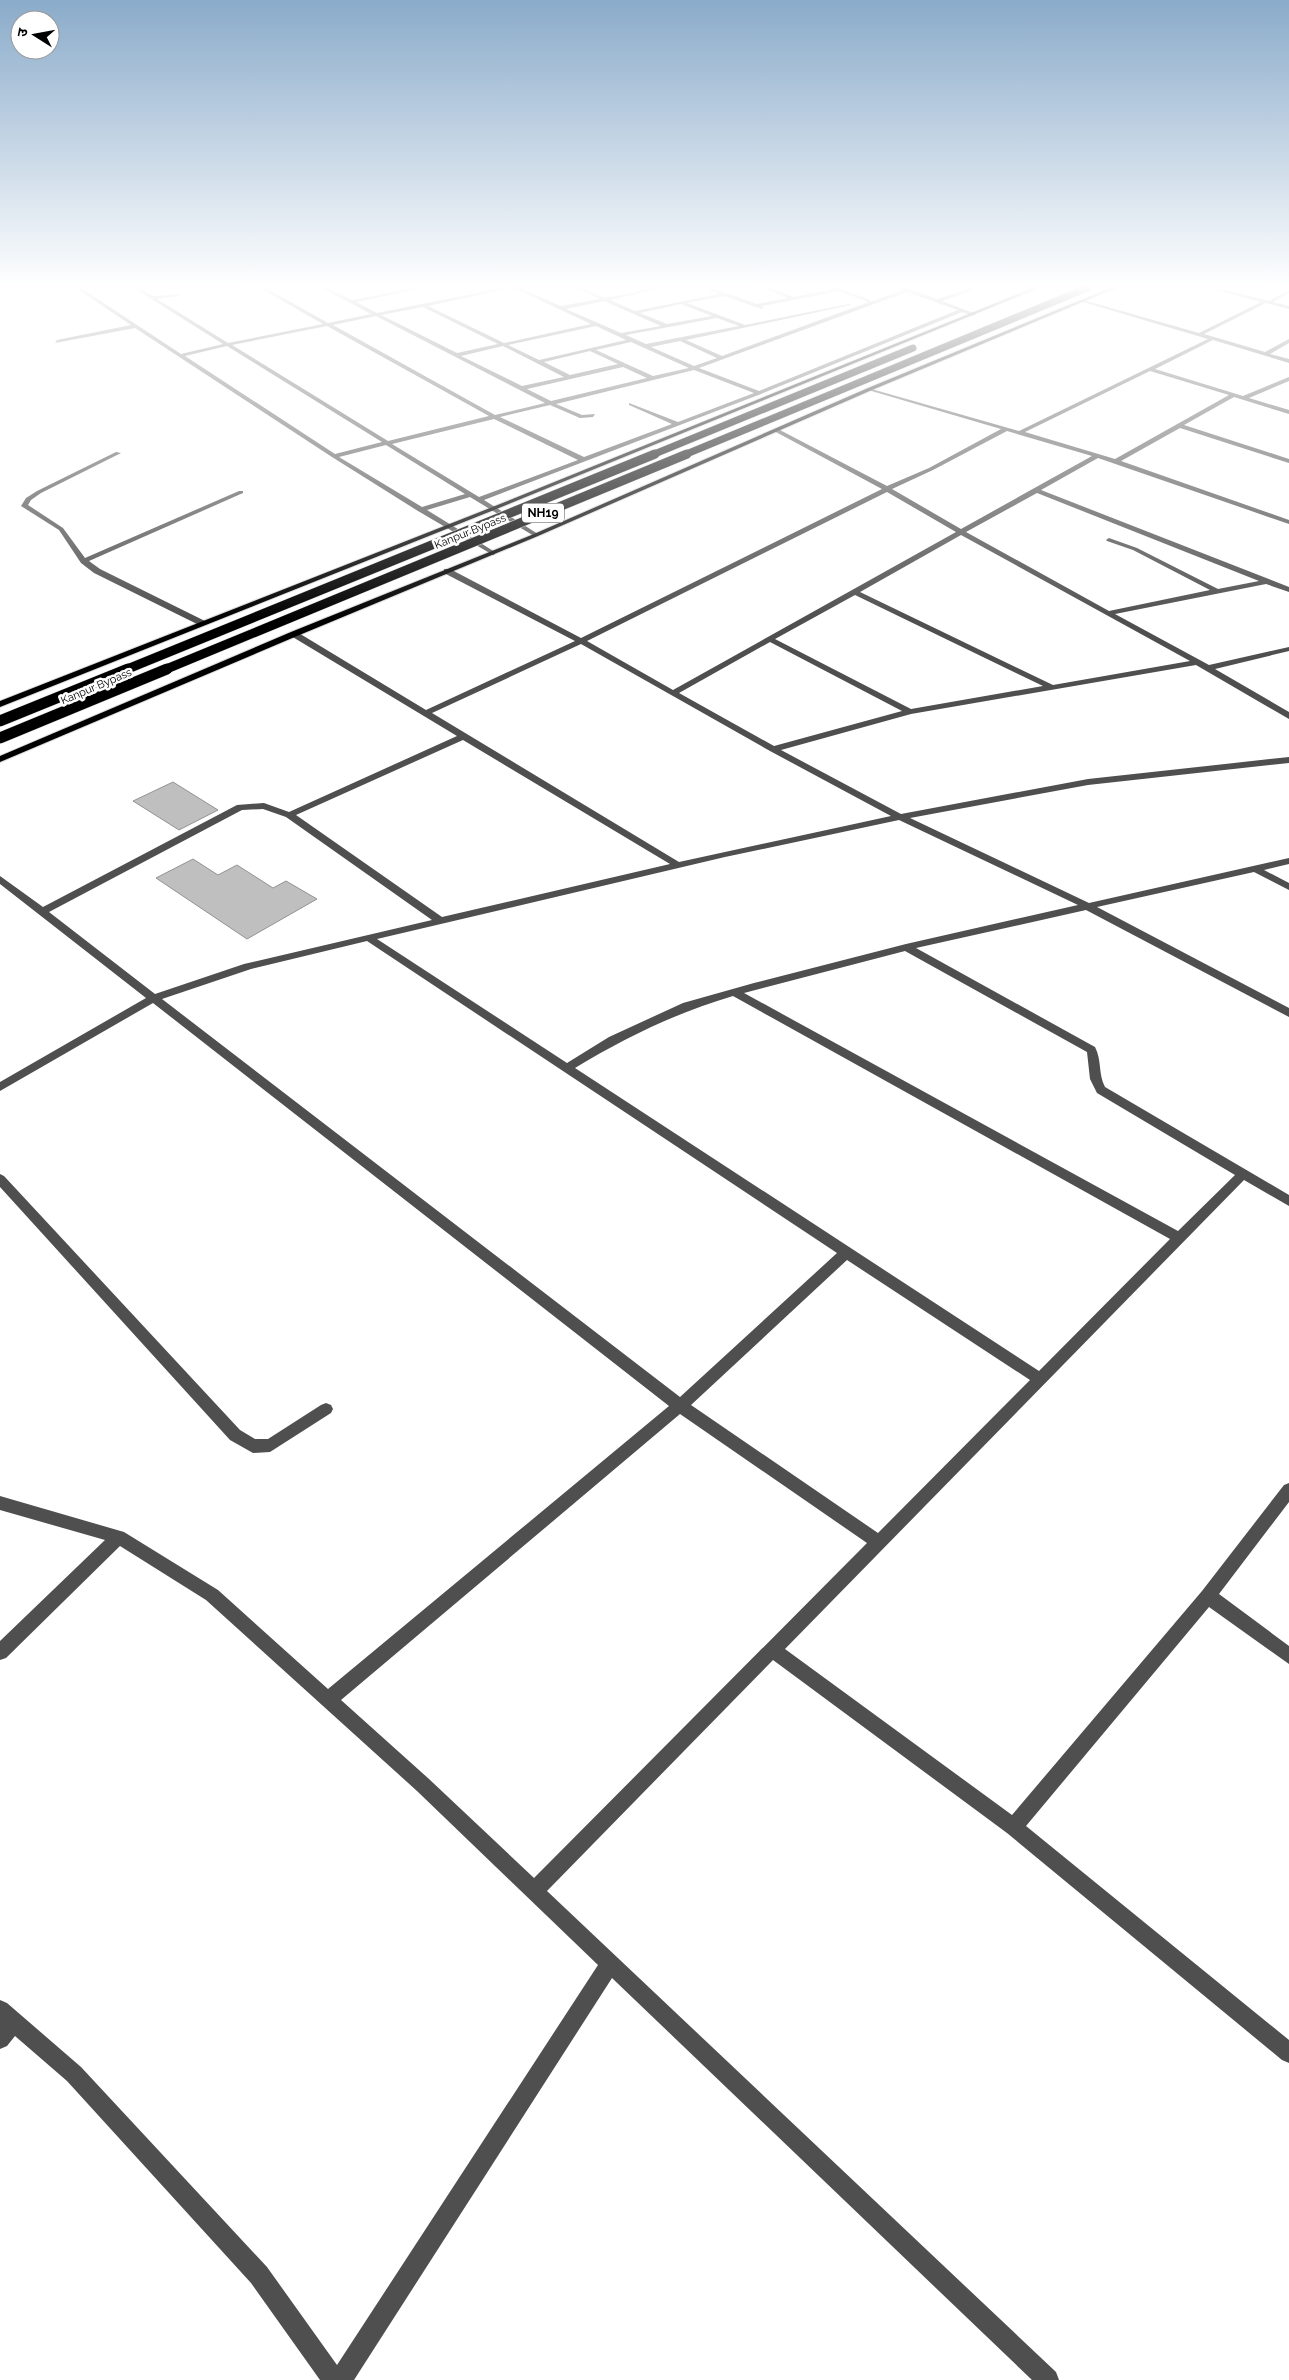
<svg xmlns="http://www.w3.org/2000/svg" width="1289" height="2380" font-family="Raleway,'Noto Sans Devanagari',sans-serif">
<rect width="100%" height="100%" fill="#fff"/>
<!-- building -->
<g fill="#bfbfbf" stroke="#939393">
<polygon points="173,782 218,810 179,830 133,801"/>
<polygon points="193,859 218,875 237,865 273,888 286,881 317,899 247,939 156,878"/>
</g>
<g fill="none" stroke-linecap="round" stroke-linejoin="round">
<!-- major casing -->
<g stroke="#dbdbdb" stroke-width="2">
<g id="major">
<polygon points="1033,288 1039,288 494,510 0,707 0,701 490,508"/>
<polygon points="1110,288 1116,288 872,390 538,536 297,636 0,762 0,756 291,632 534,534 868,388"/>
</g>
</g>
<!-- minor -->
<g fill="#4f4f4f" fill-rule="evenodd">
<path d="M76,288H81L181,354L223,344L134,288H139L153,296L181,294L179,296L157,299L228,343L323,324L260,288H266L328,323L371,314L322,288H328L352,300L415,288H424L356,302L377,313L502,288H511L428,306L504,343L591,324L514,288H520L561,306L600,299L577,288C588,288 597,298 607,297C626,296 644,288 663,288L610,300L635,311L719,294L706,288H712L757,304L788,298L764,288H770L794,297L838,288L870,300V302L903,290L900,288H906L937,299L972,288L971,291L942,301L976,314L973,316L962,312L761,394L484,500L538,534V536H534L470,497L427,510L495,552V554L493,555L418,511L332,457L135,328L55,343L57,340L131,325ZM839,291L869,302L722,356L686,340L851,305L849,304L745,325L687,303L724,296L762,309L764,308L762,306ZM907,292L958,310L759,391L699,368ZM604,301L661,326L621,333L566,309ZM681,304L712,316L667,324L640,313ZM423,307L498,344L457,353L381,315ZM376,316L545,403L495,415L333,325ZM717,318L739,326L646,344L626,335ZM327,326L489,416L388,441L232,345ZM596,326L626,340L539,360L508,345ZM680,341L717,358L694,366L651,347ZM631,342L689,368L653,376L596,350ZM227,346L382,442L335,454L185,356ZM503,346L564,377L522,386L461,356ZM590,351L618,364L570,375L544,362ZM623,367L647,378L551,401L527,389ZM694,370L754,393L678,422L629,403V405L672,424L584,457L500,417L550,405L580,418L593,417L595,414L582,415L556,404ZM494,419L578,460L479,497L392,444ZM386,445L465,494L422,507L339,457Z"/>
<path d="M1210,288H1218L1269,301L1289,290V293L1273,302L1289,306V309L1266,303L1204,334L1265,352L1289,339V343L1270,354L1289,359V363L1213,340L1155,369L1243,396L1289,377V381L1249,398L1289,410V414L1234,397L1184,425L1289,459V463L1180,428L1121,461L1289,520V524L1098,458L1041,490L1289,587V592L1266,584L1115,614L1209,665L1289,647V651L1215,669L1289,712V719L1196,665L911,714L781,750L901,814L1088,779L1289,757V763L1088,785L910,818L1089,903L1289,858V864L1264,870L1289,883V890L1254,872L1097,907L1289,1008V1017L1086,910L916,948L1095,1047C1102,1060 1098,1074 1105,1087L1289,1195V1206L1244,1180L785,1649L1012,1815L1202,1591L1284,1485L1289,1483V1502L1219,1594L1289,1646V1664L1209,1607L1026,1826L1289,2040V2063L1282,2060L1007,1833L773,1660L547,1891L1056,2372L1059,2380H1032L612,1978L354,2380H320L251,2283L67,2081L15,2036L7,2046L0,2049V2000L7,2003L81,2067L267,2267L337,2365L598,1965L417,1791L206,1600L120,1546L6,1658L0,1660V1641L105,1540L0,1510V1496L124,1532L218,1590L328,1689L669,1406L153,1003L0,1091V1082L146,998L0,884V876L43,907L237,805L264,803L289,812L457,736L291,636V632H297L426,710L575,641L444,573V569H450L581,638L882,489L774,431V429H778L887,486L929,468L1001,429L868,390V388L1019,431L1208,339L1083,302V300L1199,333L1261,302ZM1150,371L1229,395L1115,459L1025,432ZM1007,431L1092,456L961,529L892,489L933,470ZM887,492L956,532L673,690L587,641ZM1037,493L1259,581L1218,589L1137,548L1109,538L1106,540L1107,541L1133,550L1210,590L1109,611L966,532ZM961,535L1190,661L1053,685L860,592ZM855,595L1043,686L911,709L775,639ZM770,642L902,711L774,746L679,693ZM581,644L770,751L891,816L679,862L432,713ZM463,740L670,864L442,917L296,815ZM263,809L286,817L432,920L244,964L155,994L49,912L242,810ZM899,820L1078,905L906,944L754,983L683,1003L609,1037L567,1063L377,939L725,857ZM367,941L837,1253L680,1397L162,999L251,969ZM905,951L1087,1052L1090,1079L1097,1093L1235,1175L1178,1231L744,993ZM733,996L1170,1239L1039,1371L575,1068C626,1037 676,1013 733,996ZM847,1260L1030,1380L878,1533L691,1405ZM680,1414L867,1543L534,1878L429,1779L341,1700Z"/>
<polygon points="116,452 121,453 41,493 31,500 28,505 63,528 85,558 239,491 243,491 243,493 89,561 100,569 205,621 205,625 199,625 94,573 81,563 59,530 21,506 26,498 37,491"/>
<polygon points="0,1174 4,1176 240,1430 255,1439 268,1439 321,1405 326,1403 331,1405 333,1409 331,1413 270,1452 253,1453 230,1440 0,1187"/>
</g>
<!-- major -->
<use href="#major" fill="#000" fill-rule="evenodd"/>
<!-- highway-bridge-far2 casing -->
<g stroke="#dbdbdb" stroke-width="8" stroke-linecap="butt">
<g id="highway-bridge-far2">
<polyline points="652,455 913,348"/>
<polyline points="684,455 1087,288"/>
</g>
</g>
<!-- highway-bridge-far1 casing -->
<g stroke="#dbdbdb" stroke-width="10" stroke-linecap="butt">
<g id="highway-bridge-far1">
<polyline points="125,670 655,454"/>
<polyline points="164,670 687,454"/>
</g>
</g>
<!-- highway-bridge casing -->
<g stroke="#dbdbdb" stroke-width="12" stroke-linecap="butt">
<g id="highway-bridge">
<polyline points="0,721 128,669"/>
<polyline points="0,738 167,669"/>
</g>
</g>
<!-- highway-bridge-far2 -->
<use href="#highway-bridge-far2" stroke="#000" stroke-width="7"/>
<!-- highway-bridge-far1 -->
<use href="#highway-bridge-far1" stroke="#000" stroke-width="9"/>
<!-- highway-bridge -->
<use href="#highway-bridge" stroke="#000" stroke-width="11"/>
</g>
<!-- sky -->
<linearGradient id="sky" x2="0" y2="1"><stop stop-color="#8aabca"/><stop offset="0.46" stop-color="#fff"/><stop offset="1" stop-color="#fff" stop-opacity="0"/></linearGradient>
<rect width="1289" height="621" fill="url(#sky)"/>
<g text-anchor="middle" stroke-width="5" stroke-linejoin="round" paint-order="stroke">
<!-- far-street labels -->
<g font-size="11" fill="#000" stroke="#fff">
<text transform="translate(470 531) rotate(-22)" y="4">Kanpur Bypass</text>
<text transform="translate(96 686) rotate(-23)" y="4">Kanpur Bypass</text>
</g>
<!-- shield labels -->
<rect fill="#fff" stroke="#4c4c4c" stroke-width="1" x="522" y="503.5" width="42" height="19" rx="4"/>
<g font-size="12" font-weight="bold" fill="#000">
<text x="543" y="517">NH19</text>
</g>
</g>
<!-- north arrow -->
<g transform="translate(35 35) rotate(281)"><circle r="24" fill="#ffffff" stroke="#999999"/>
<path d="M0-4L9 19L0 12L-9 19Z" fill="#000000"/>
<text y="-8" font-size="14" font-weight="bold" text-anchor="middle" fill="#000000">उ</text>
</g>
</svg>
